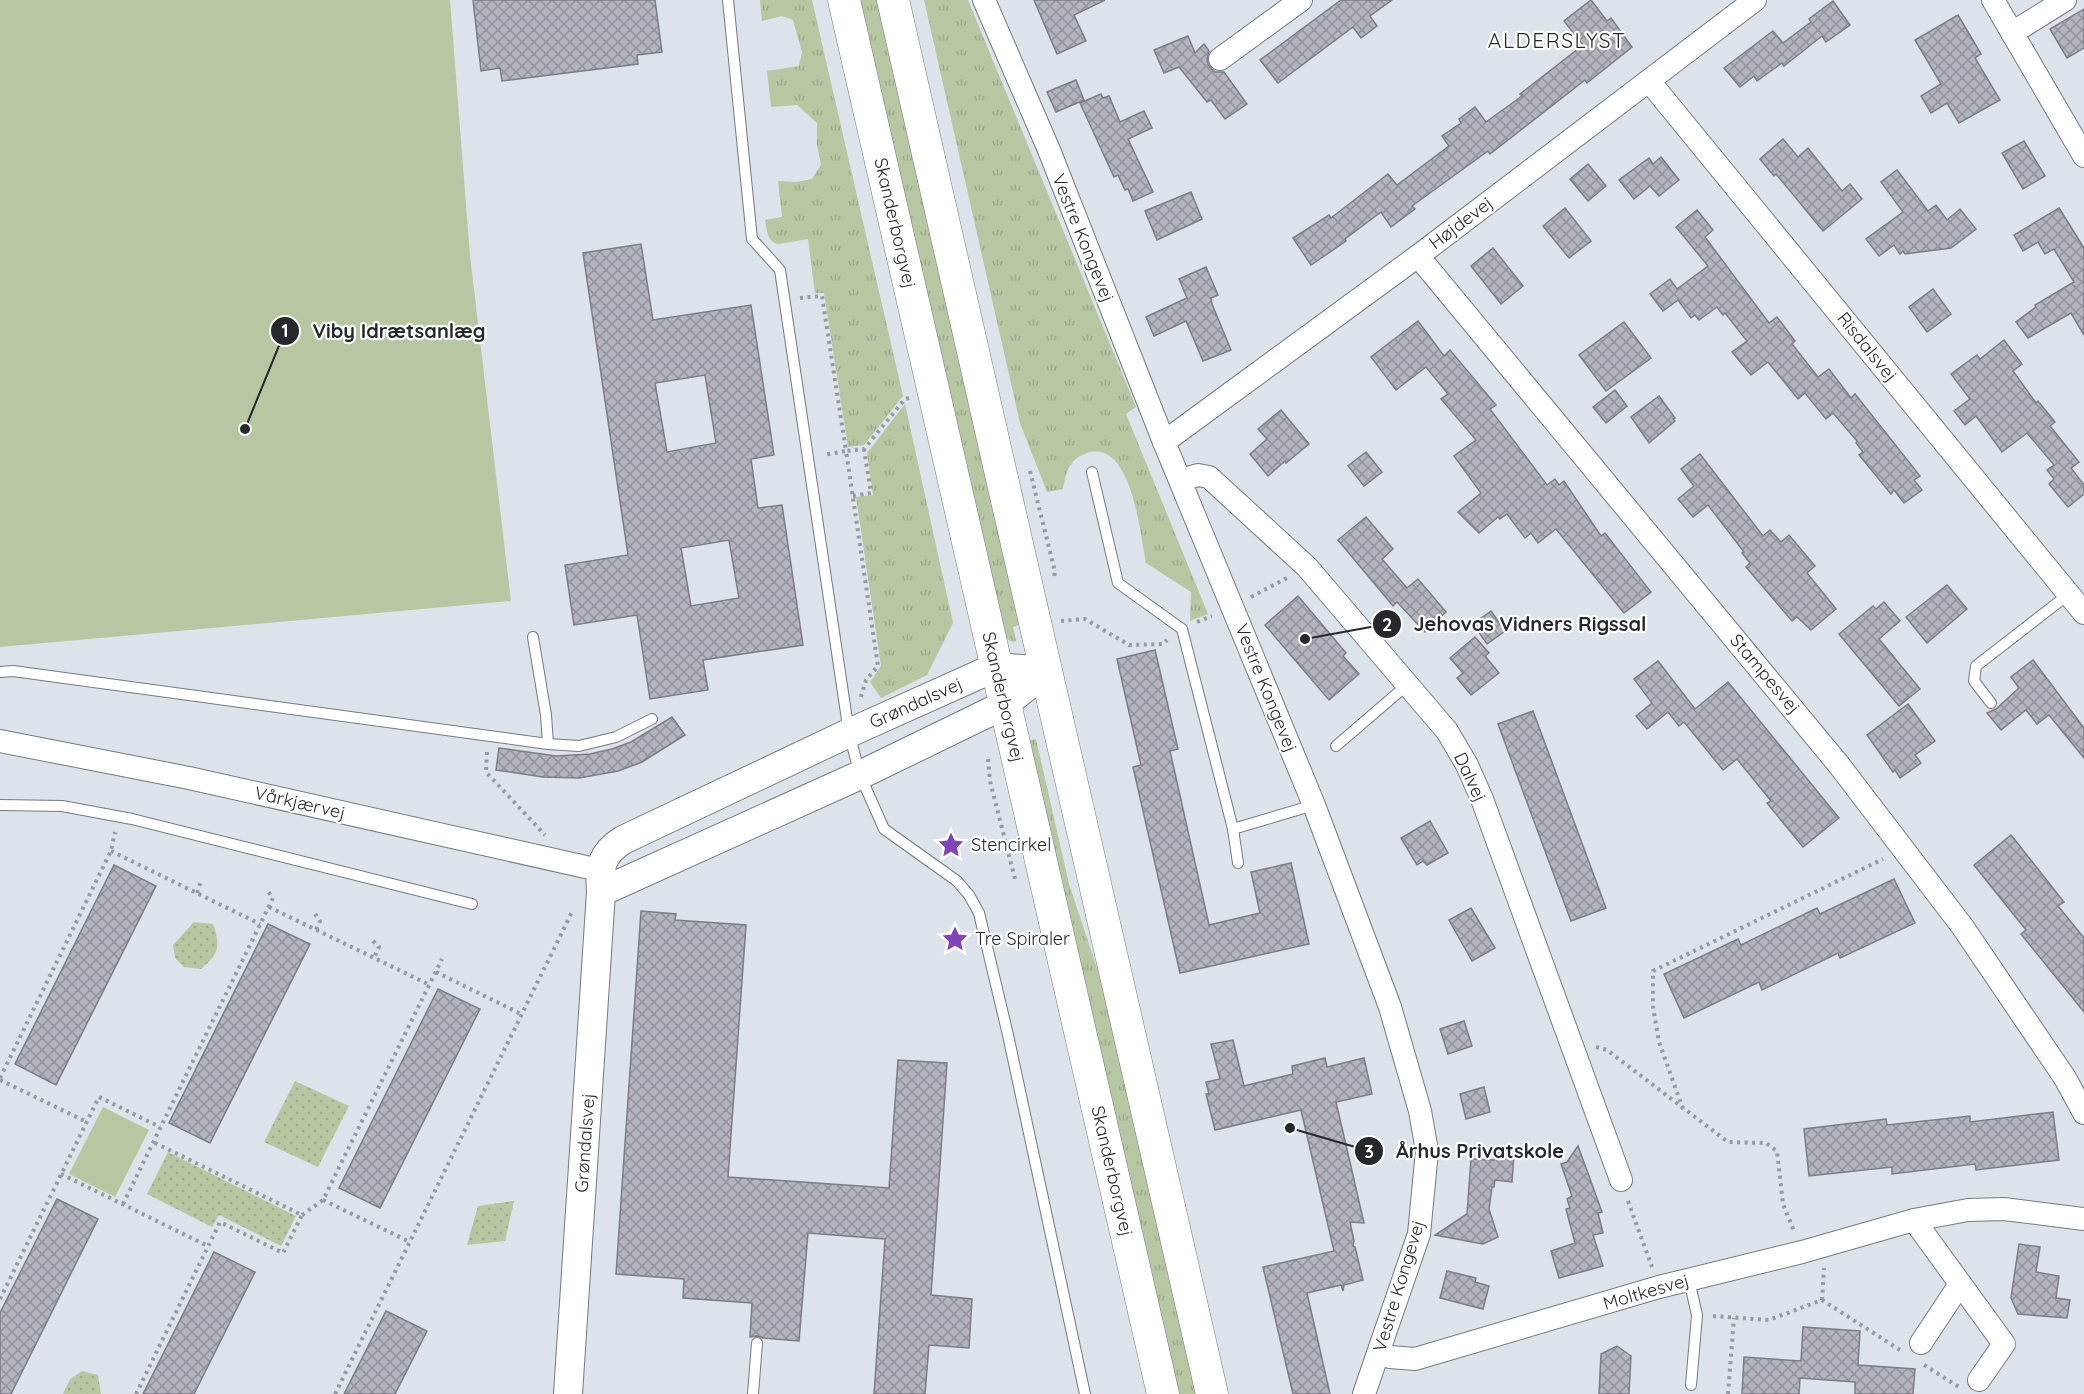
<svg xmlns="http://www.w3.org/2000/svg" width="2084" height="1394" font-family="Quicksand,sans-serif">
<defs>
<pattern id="grass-tufts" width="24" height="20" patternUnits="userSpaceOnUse" patternTransform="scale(1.5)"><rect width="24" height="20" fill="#b7c7a2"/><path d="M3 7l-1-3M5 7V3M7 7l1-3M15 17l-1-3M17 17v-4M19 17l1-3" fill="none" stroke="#9dab8c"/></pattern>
<pattern id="park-dots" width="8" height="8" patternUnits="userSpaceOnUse" patternTransform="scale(1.5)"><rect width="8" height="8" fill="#b7c7a2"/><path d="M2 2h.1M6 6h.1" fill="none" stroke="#9dab8c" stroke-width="1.8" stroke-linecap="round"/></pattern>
<pattern id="building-cross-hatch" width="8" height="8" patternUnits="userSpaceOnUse" patternTransform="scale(1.5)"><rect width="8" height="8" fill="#b3b4bd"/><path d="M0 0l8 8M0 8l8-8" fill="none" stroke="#91929a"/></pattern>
</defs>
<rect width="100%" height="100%" fill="#dce3ea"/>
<!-- grass -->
<g fill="url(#grass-tufts)">
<path d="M760,0H812L903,396L864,445L848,447L824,293H815L808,239L779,244C767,243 767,230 765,220L782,217L778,181L796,182L812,179L821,165L817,145V123L797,105L771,107L767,71L799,66L802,52L793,20L782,16L762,21Z"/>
<polygon points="859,0 877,0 1021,624 1013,627 1016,641 1013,642 1005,638"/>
<path d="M924,0H968L1136,407L1126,414L1208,614L1190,621L1191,592L1146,563C1140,534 1132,439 1087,453C1069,459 1066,472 1063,489L1047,492L1020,423Z"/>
<polygon points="905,404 953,623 927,675 881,698 870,682 881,666 856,497 873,495 867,453"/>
<polygon points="1036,739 1069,884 1103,986 1197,1394 1177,1394 1028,741"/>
</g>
<!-- park -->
<g fill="url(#park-dots)">
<path d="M194,922L213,924C221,947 219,953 201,969L184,967L175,958L173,945Z"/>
<polygon points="295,1081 349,1106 318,1167 264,1142"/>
<polygon points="168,1152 296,1216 281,1246 219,1215 212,1227 147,1194"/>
<polygon points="514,1201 505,1241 467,1245 478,1206"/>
<polygon points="82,1371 98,1375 101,1394 63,1394 70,1379"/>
</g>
<!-- pitch -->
<g fill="#b7c7a2">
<polygon points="0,0 450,0 470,256 511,601 0,647"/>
<polygon points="103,1107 149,1130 115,1197 69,1174"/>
</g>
<!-- building -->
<g fill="url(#building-cross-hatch)" stroke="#7c7d85" stroke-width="1.5" fill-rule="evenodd">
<polygon points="473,0 655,0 662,52 637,55 638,64 502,81 500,68 481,71"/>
<polygon points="1034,0 1105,0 1074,15 1086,41 1057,54"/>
<polygon points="1341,0 1392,0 1370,16 1377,26 1361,38 1353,27 1278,83 1260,60"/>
<polygon points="1591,0 1607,21 1611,18 1632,47 1587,83 1585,80 1490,154 1488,151 1412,206 1415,209 1391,227 1381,212 1345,239 1346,241 1311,265 1293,238 1329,215 1331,218 1388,174 1397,185 1449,146 1442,136 1461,123 1459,119 1475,107 1486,122 1522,96 1520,94 1583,45 1564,21"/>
<polygon points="1833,1 1850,25 1826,42 1822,36 1784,66 1782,63 1757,81 1754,76 1740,87 1724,68 1773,31 1783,43 1811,22 1809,19"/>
<polygon points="2084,9 2084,48 2067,58 2050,29"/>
<polygon points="1958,15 1981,54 1975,58 2000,100 1959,123 1947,103 1931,113 1921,96 1941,84 1915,40"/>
<polygon points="1188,36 1195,53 1204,44 1209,51 1207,60 1209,66 1215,72 1224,72 1247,104 1225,119 1211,100 1207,102 1179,67 1164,73 1154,50"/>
<polygon points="1076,80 1084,100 1056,112 1047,92"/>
<polygon points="1101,94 1103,98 1109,96 1120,122 1144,111 1152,128 1128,139 1153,192 1133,201 1128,189 1125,190 1118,175 1114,177 1080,103"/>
<polygon points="1783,139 1798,157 1808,148 1842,191 1850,184 1862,199 1823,231 1776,174 1774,176 1760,159"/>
<polygon points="2024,141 2045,176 2023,189 2002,153"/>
<polygon points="1661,157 1679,180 1659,196 1650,186 1634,199 1619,180 1649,158 1653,164"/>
<polygon points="1588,164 1606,186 1588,201 1570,179"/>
<polygon points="1897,170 1928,211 1936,205 1947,220 1960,209 1976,229 1951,248 1905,254 1903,251 1900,254 1894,245 1879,256 1866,239 1903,212 1881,182"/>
<polygon points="1191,192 1202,219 1157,240 1145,211"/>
<polygon points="1565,208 1591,241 1569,258 1543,226"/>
<polygon points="2059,208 2084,248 2084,335 2071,313 2028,338 2016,322 2036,307 2035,305 2074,282 2054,249 2045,254 2038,242 2023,251 2014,235"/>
<polygon points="1697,210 1713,230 1705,237 1769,323 1777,317 1795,341 1792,344 1818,377 1829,369 1851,398 1855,394 1920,476 1914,480 1922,490 1904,503 1894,490 1891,494 1859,455 1863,452 1856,443 1857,441 1833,413 1826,419 1805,393 1798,399 1768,362 1751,375 1732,352 1747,341 1725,313 1723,315 1717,307 1699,320 1695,315 1691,318 1678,300 1663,311 1650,294 1670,279 1677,289 1708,266 1676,227"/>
<path d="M641,244L653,320L751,305L774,455L751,459L758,508L782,505L803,645L703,660L708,690L650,699L637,615L574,625L565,565L628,555L583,253ZM705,375L716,443L667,452L655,383ZM729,540L739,598L691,606L681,548Z"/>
<polygon points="1493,248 1523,286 1501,304 1471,266"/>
<polygon points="1206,267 1218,295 1211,298 1212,304 1231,350 1203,361 1186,321 1154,336 1146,317 1187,298 1179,279"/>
<polygon points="1933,289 1951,314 1927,332 1909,307"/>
<polygon points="1418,321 1444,356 1450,350 1496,405 1490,409 1547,485 1555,479 1559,485 1564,481 1601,536 1605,533 1651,592 1624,613 1556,529 1538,543 1531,533 1525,538 1507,514 1500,519 1498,517 1479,533 1458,512 1481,493 1454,456 1476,440 1441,399 1448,394 1426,367 1396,390 1371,357"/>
<polygon points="1624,322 1651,358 1606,391 1579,355"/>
<polygon points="2004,340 2022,364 2013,371 2036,403 2038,401 2055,422 2050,426 2079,462 2071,468 2084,485 2084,494 2068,507 2049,484 2054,479 2047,470 2054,465 2027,433 2002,452 1976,416 1965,425 1954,411 1970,399 1951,374 1977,355 1980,359"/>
<polygon points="1615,390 1627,406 1606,423 1593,407"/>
<polygon points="1659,396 1675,418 1673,419 1675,421 1649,443 1631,417"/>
<polygon points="1281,410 1309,444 1286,463 1285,461 1268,476 1250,454 1267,439 1258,429"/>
<polygon points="1366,452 1382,472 1364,486 1348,466"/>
<polygon points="1700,454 1763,536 1770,530 1781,542 1789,535 1815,566 1807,573 1836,609 1811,630 1797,617 1792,621 1746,567 1750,563 1742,553 1744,552 1708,505 1693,517 1678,499 1694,486 1681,469"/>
<polygon points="1366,517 1393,549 1382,559 1407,588 1418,579 1446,612 1425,632 1397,602 1393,606 1338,540"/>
<polygon points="1947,585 1967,609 1927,643 1906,617"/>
<polygon points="1298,596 1346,653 1343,656 1359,674 1329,700 1265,625"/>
<polygon points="1884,602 1900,621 1879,639 1920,689 1899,706 1839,634 1873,606 1876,609"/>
<polygon points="1491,611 1505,631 1487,644 1473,624"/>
<polygon points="1475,637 1489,653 1485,656 1499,673 1471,695 1457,678 1463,673 1450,658"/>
<polygon points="1155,650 1178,749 1170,751 1209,925 1260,913 1251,872 1291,863 1309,944 1180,973 1133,767 1141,765 1117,659"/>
<polygon points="2033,660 2084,728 2084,758 2049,715 2037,724 2026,710 2001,730 1987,713 1996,709 2019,688 2011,677"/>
<polygon points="1658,661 1695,709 1728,682 1839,818 1803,847 1767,803 1771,801 1737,759 1723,770 1684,722 1679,726 1668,712 1647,729 1636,716 1652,703 1634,679"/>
<polygon points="1908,704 1935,741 1915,755 1921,763 1900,778 1895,770 1893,772 1867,735"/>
<polygon points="1533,711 1606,908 1571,921 1498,724"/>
<polygon points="672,717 685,735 642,762 618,771 579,778 543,777 496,770 499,748 556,756 590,754 612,749 631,742"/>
<polygon points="1430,821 1448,853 1427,865 1423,861 1417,865 1401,838"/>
<polygon points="2011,835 2064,902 2058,906 2084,938 2084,1012 2021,934 2026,930 1974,865"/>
<polygon points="114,865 156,886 56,1085 15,1064"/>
<polygon points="1894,879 1915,923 1840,958 1838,953 1762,990 1759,982 1684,1018 1664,974 1738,939 1741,945 1817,908 1820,914"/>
<polygon points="1471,908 1495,948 1472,961 1449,920"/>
<polygon points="641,911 676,914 675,920 746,925 728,1177 889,1188 898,1060 947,1063 931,1295 972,1299 969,1348 929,1345 925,1394 874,1394 885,1239 808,1233 799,1341 763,1338 757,1336 750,1337 752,1303 683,1298 684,1279 616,1274"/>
<polygon points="268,924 310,944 210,1143 169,1123"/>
<polygon points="438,989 480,1009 380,1208 339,1188"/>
<polygon points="1464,1021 1472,1046 1448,1054 1440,1029"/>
<polygon points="1233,1040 1244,1086 1293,1074 1292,1066 1325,1058 1327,1067 1364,1058 1372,1094 1336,1102 1364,1223 1350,1222 1354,1241 1353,1246 1355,1247 1363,1280 1344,1285 1343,1291 1341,1285 1307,1293 1330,1394 1293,1394 1263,1267 1334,1251 1301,1110 1215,1130 1206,1094 1209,1094 1206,1082 1220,1079 1211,1044"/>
<polygon points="1484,1087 1490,1112 1466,1119 1460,1094"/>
<polygon points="2053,1112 2059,1160 1976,1170 1975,1164 1892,1174 1892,1167 1809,1176 1804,1129 1886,1119 1887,1125 1970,1116 1970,1122"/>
<polygon points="1578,1146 1602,1212 1598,1213 1603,1233 1593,1235 1603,1266 1559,1278 1551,1251 1575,1243 1566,1209 1570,1208 1567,1199 1572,1196 1561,1164 1567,1162"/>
<polygon points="1495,1153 1514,1154 1512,1182 1495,1180 1494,1187 1492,1187 1489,1209 1498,1237 1483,1244 1435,1235 1467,1214 1471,1159 1494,1160"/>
<polygon points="57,1199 98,1219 11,1394 0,1394 0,1313"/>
<polygon points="2019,1244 2040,1247 2036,1272 2059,1276 2056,1298 2070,1300 2067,1318 2018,1314 2011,1298"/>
<polygon points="214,1252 255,1272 194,1394 143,1394"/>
<polygon points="1447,1271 1476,1278 1475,1282 1489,1286 1483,1309 1440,1298"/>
<polygon points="386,1311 427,1331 395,1394 344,1394"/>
<polygon points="1803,1327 1860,1331 1858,1365 1915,1369 1913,1394 1855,1394 1855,1382 1800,1378 1799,1394 1742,1394 1744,1357 1801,1361"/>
<polygon points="1617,1346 1631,1356 1629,1394 1599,1394 1601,1354"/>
</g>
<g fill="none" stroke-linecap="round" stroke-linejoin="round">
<!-- service casing -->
<g stroke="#747a81" stroke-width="12">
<g id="service">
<polyline points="728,0 752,239 780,270 849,733 860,775 884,829 957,881 969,895 979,913 1008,1035 1085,1394"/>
<polyline points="1092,472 1118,583 1182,629 1233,829 1238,863"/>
<polyline points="533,637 546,715 548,744"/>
<polyline points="0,672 13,671 548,744 579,746 616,737 652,719"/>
<polyline points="1991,703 1974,681 1976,666 2069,594"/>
<polyline points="1336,746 1407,685"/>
<polyline points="0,805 62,806 132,819 472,904"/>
<polyline points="1233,829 1314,805"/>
<polyline points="1689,1280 1697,1315 1691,1385"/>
<polyline points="753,1394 757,1343"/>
</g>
</g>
<!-- minor casing -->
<g stroke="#747a81" stroke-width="24">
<g id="minor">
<polyline points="984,0 1049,150 1164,442 1314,805 1390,1007 1420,1111 1427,1151 1419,1234 1364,1394"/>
<polyline points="1993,0 2084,156"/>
<polyline points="2012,33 2065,0"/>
<polyline points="1220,59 1301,0"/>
<polyline points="1649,81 2084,613"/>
<polyline points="1418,256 1839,765 1962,926 2065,1078 2084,1113"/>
<polyline points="1164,442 1418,256 1755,0"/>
<polyline points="1181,480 1198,475 1209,477 1307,567 1447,731 1467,765 1482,799 1621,1180"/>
<polyline points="0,741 189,778 599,870"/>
<polyline points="1914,1220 2004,1344 1979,1380"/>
<polyline points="1921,1343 1960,1284"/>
<polyline points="1379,1353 1390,1357 1415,1359 1659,1287 1802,1252 1914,1220 1968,1210 2004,1209 2084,1219"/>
</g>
</g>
<!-- tertiary casing -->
<g stroke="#747a81" stroke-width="30">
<g id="tertiary">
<polyline points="601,892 860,775 1004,705 1046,671"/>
<path d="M568,1394L601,892C599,867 601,854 623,840L849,733L996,667L1046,671"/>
</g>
</g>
<!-- secondary casing -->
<g stroke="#747a81" stroke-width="33">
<g id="secondary">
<polyline points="844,0 1163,1394"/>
<path d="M893,0C998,465 1106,929 1212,1394"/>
</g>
</g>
<!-- path -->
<g stroke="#969ba1" stroke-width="4" stroke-dasharray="3 4.5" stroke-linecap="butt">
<polyline points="800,298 822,296 846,451 823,455"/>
<polyline points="1030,471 1055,572 1054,577"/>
<polyline points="853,496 871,493 864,449"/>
<polyline points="1251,597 1287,578"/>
<polyline points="1061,621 1085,619 1129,645 1163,644 1167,640"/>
<polyline points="1197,622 1212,616"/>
<polyline points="861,697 866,680 878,666 846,451 864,449 905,399 909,398"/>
<polyline points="487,752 486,772 545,835"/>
<polyline points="988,759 990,781 1016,883"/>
<polyline points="111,851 260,924"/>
<polyline points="197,893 201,881"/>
<polyline points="269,907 430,985"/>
<polyline points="315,914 320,921 316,930"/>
<polyline points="373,941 379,947 374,958"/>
<polyline points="436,972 521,1014"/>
<polyline points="1596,1047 1607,1050 1728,1142 1766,1143 1777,1151 1783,1204 1794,1231"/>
<polyline points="0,1078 111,851 115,832"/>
<polyline points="0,1080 87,1122"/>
<polyline points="1683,1109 1659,1042 1653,1007 1653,971 1883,859"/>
<polyline points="61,1174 208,1246"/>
<polyline points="323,1200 410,1242"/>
<polyline points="1628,1201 1652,1267"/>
<polyline points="123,1204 273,898 266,889"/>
<polyline points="302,1215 323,1200 442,959"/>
<polyline points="0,1299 99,1097 160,1127"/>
<polyline points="1822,1300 1824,1268"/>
<polyline points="1713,1316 1769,1320 1822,1300 1900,1350"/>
<polyline points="1924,1365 1959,1387"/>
<polyline points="136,1394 220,1222 283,1253 302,1215 153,1142"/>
<polyline points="335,1394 573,910"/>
<polyline points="1728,1394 1734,1318"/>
</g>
<!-- service -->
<use href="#service" stroke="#fff" stroke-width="10"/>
<!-- minor -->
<use href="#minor" stroke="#fff" stroke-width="22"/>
<!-- tertiary -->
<use href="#tertiary" stroke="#fff" stroke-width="28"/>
<!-- secondary -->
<use href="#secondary" stroke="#fff" stroke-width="32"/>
</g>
<!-- icons -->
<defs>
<g id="sight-bare" transform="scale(2.07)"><path d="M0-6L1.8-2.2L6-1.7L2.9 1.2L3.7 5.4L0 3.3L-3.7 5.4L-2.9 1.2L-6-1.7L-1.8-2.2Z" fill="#8143b9" stroke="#fff" stroke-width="2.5" paint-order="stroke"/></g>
</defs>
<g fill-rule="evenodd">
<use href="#sight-bare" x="951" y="845"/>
<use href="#sight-bare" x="955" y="939"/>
</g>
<g text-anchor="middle" stroke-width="4.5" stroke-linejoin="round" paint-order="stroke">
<!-- street labels -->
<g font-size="18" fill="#26282b" stroke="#fff">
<text transform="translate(895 223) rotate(77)" y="6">Skanderborgvej</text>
<text transform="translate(1461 223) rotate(-37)" y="6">Højdevej</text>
<text transform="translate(1083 238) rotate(68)" y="6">Vestre Kongevej</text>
<text transform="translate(1867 347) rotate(51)" y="6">Risdalsvej</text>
<text transform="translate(1765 674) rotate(50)" y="6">Stampesvej</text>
<text transform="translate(1266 688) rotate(68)" y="6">Vestre Kongevej</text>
<text transform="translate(1003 697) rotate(77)" y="6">Skanderborgvej</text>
<text transform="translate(916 703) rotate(-24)" y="6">Grøndalsvej</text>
<text transform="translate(1470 777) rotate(65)" y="6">Dalvej</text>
<text transform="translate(300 803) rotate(13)" y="6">Vårkjærvej</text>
<text transform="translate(585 1143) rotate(-86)" y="6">Grøndalsvej</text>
<text transform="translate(1112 1171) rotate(77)" y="6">Skanderborgvej</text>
<text transform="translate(1399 1286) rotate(-73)" y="6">Vestre Kongevej</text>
<text transform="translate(1646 1292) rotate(-16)" y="6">Moltkesvej</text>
</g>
<!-- poi labels -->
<g font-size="18" fill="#26282b" stroke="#fff" text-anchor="start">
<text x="971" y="851">Stencirkel</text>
<text x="975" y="945">Tre Spiraler</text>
</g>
<!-- quarter labels -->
<g font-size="21" letter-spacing="1.5" fill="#26282b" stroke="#fff">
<text x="1557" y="48">ALDERSLYST</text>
</g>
</g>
<!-- callouts -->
<path fill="none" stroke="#26282b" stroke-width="2" d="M245 429L285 331M1305 639L1387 624M1290 1128L1369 1151"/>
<g fill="#26282b" stroke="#fff" stroke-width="2">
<circle cx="245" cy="429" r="6"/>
<circle cx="1305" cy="639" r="6"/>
<circle cx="1290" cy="1128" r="6"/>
<circle cx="285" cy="331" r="15"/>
<circle cx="1387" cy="624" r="15"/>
<circle cx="1369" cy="1151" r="15"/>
</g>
<g font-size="18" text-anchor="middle" font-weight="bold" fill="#fff">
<text x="285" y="337">1</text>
<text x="1387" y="631">2</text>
<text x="1369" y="1158">3</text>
</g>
<g font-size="20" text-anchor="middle" font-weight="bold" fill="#26282b" stroke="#fff" stroke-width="4.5" stroke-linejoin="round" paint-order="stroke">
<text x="399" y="338">Viby Idrætsanlæg</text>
<text x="1530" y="631">Jehovas Vidners Rigssal</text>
<text x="1480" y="1158">Århus Privatskole</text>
</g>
</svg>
